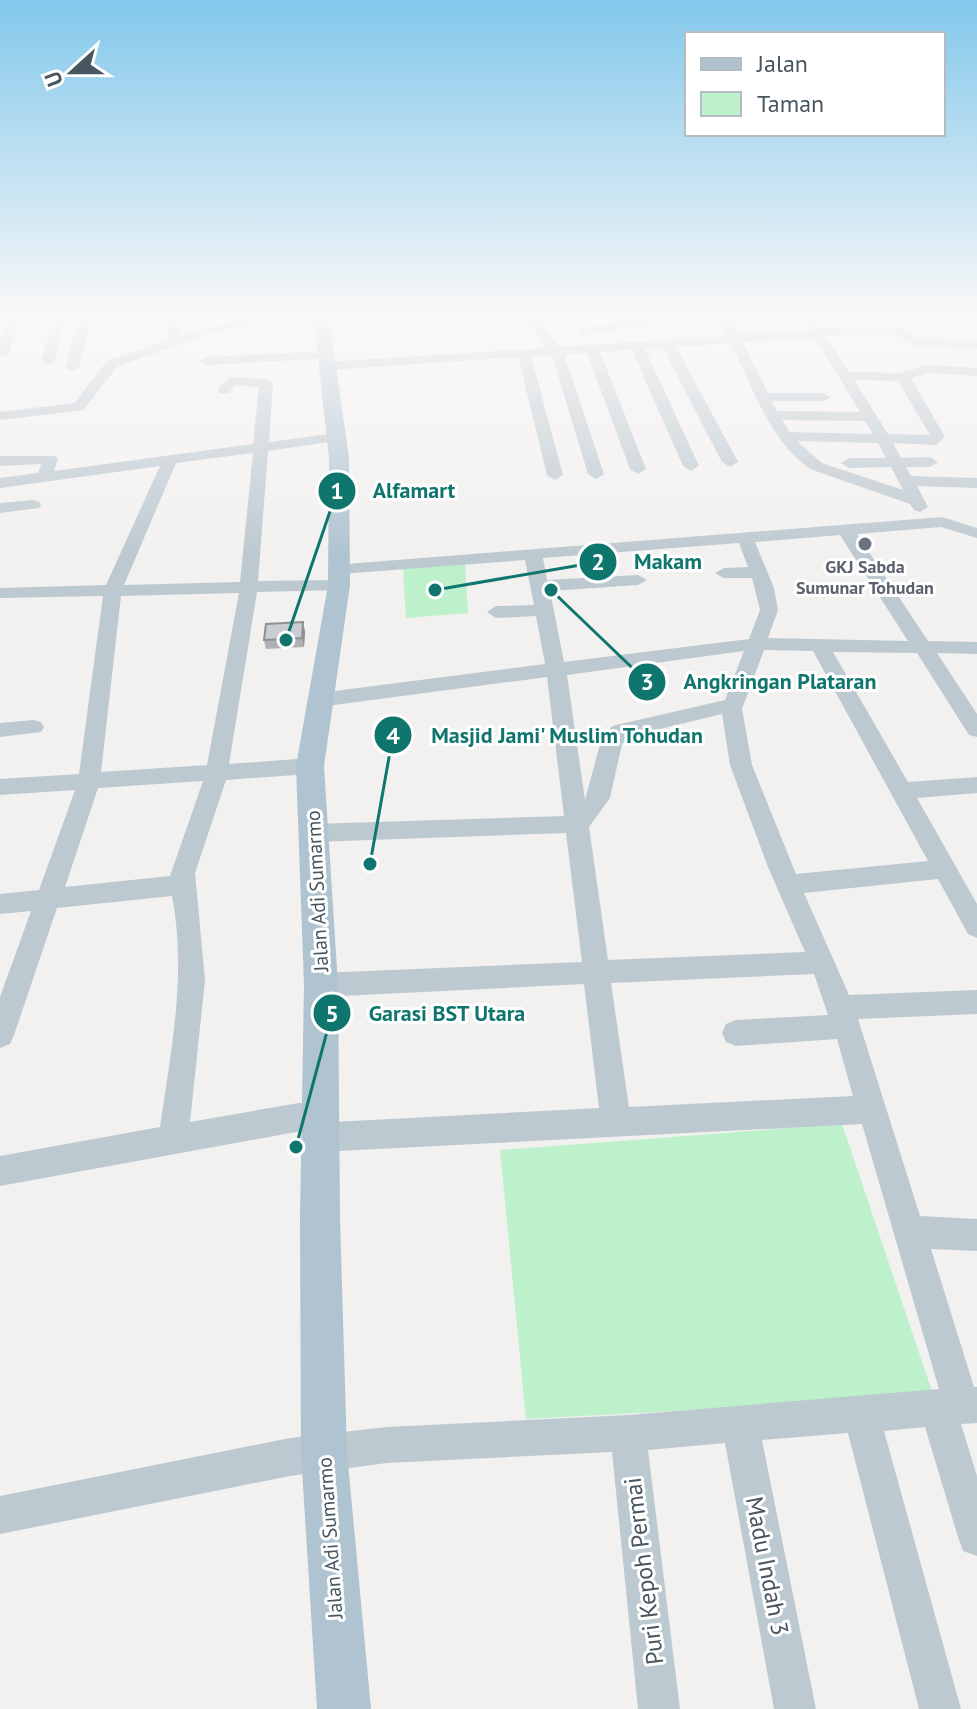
<svg xmlns="http://www.w3.org/2000/svg" width="977" height="1709" font-family="'PT Sans',sans-serif">
<rect width="100%" height="100%" fill="#f3f0f0"/>
<!-- green -->
<g fill="#bdf1cb">
<polygon points="465,563 468,613 406,618 403,568"/>
<polygon points="842,1124 934,1397 526,1419 500,1150"/>
</g>
<g fill="none" stroke-linecap="round" stroke-linejoin="round">
<!-- minor -->
<g fill="#bdc9d0" fill-rule="evenodd">
<polygon points="7,316 19,316 10,352 3,356 0,355 0,340"/>
<polygon points="54,316 66,316 55,361 48,365 41,361"/>
<polygon points="80,316 92,316 79,367 72,371 65,367"/>
<path d="M167,316H179L181,335C218,322 259,316 298,316L208,334L117,367L83,410L0,420V412L74,403L107,361L169,339Z"/>
<path d="M523,316H535L559,347L726,336L720,316H732L739,335L811,331L802,316H814L822,328L897,326L921,339L977,340V348L918,347L894,334L826,336L849,372L900,373L928,365L977,368V376L928,373L911,378L945,437L936,445L893,443L901,458L930,457L938,462L930,467H906L911,476L977,478V488L917,486L928,507L920,512L914,510L910,504L810,469C768,439 754,388 730,343L676,347L738,462L730,467L722,462L663,348L645,349L699,466L691,471L683,466L632,350L600,352L646,469L638,474L630,469L587,353L564,354L604,474L596,479L588,474L552,355L531,356L563,475L555,480L547,475L518,357L328,370L321,366L328,362L546,348ZM815,338L860,412L777,411L772,401H824L831,397L824,393H768L742,342ZM854,380L898,381L930,435L888,434ZM782,420L865,421L873,434L790,432ZM797,441L878,443L886,458H849L841,463L849,468L891,467L903,490L822,463Z"/>
<polygon points="660,316 686,317 680,321 584,335 578,331 584,327"/>
<polygon points="326,351 333,355 331,358 206,365 199,361 206,357"/>
<path d="M231,377L266,379L273,383L269,442L336,433L343,437L336,441L268,451L258,581L339,580L348,585L339,590L257,592L229,764L310,758L318,760L321,766L318,772L310,774L226,780L195,873L205,980L190,1122L322,1099L332,1103L337,1113L333,1122L599,1108L584,984L321,997L312,993L308,985L312,977L321,973L582,962L566,833L314,842L306,839L302,833L306,827L314,824L564,816L547,677L319,707L309,700L319,693L545,664L536,616L496,618L487,612L496,606L534,605L525,560L340,574L331,569L334,565L942,517L977,528V538L941,527L857,534L928,641L977,642V654L937,653L977,714V737L969,735L917,653L833,652L908,782L977,777V793L917,798L977,904V938L968,934L938,879L804,893L849,995L977,990V1014L858,1019L920,1216L977,1219V1251L931,1249L974,1387H977V1423L961,1424L977,1476V1556L963,1551L958,1537L925,1427L884,1431L961,1709H919L848,1433L762,1440L816,1709H774L725,1443L648,1450L680,1709H638L612,1452L387,1463L290,1476L0,1534V1496L290,1438L387,1427L628,1415L939,1389L862,1124L319,1152L308,1147L304,1137L307,1130L0,1186V1156L160,1127C171,1051 187,973 172,896L57,908L14,1035L10,1044L0,1048V997L31,911L0,914V894L39,890L75,790L0,795V779L79,774L103,596L0,598V588L106,585L160,466L0,488V478L38,473L41,464L0,466V456H55L58,459L54,471L253,444L259,387L235,385L229,393H219V387ZM253,453L240,582L124,585L176,463ZM840,535L908,641L768,638L778,610L774,588L755,542ZM739,543L748,567L724,568L715,573L724,578H752L760,610L749,639L564,662L550,591L638,585L647,580L638,575L547,580L543,558ZM239,593L207,765L101,772L121,596ZM764,650L813,651L928,861L796,874L752,765L742,709ZM744,651L725,700L612,726L600,744L585,800L567,675ZM722,714L730,765L768,867L805,952L608,960L589,827L610,798L622,744L627,737ZM203,781L170,876L65,887L98,788ZM814,974L828,1015L736,1020L726,1024L722,1033L726,1042L736,1046L837,1039L853,1096L629,1107L611,983Z"/>
<polygon points="33,500 39,502 41,505 39,508 0,513 0,503"/>
<polygon points="33,720 41,722 44,727 41,732 0,737 0,723"/>
</g>
<!-- major -->
<polygon fill="#afc3d0" fill-rule="evenodd" points="309,316 325,316 331,331 349,458 350,585 324,766 338,985 340,1218 347,1453 371,1709 317,1709 301,1453 300,1218 304,985 296,766 328,585 329,458 315,331"/>
</g>
<!-- wall -->
<polygon fill="#aeb1b5" points="305,631 304,647 266,649 264,640"/>
<!-- shaded-wall -->
<polygon fill="#8d9094" points="303,622 305,631 304,647 302,638"/>
<!-- building -->
<polygon fill="#caced3" stroke="#8d9094" stroke-width="2" points="303,622 302,638 264,640 266,624"/>
<!-- sky -->
<linearGradient id="sky" x2="0" y2="1"><stop stop-color="#82c8eb"/><stop offset="0.57" stop-color="#faf8f8"/><stop offset="1" stop-color="#faf8f8" stop-opacity="0"/></linearGradient>
<rect width="977" height="555" fill="url(#sky)"/>
<!-- markers -->
<circle fill="#6b7280" stroke="#fff" stroke-width="3" cx="865" cy="544" r="8"/>
<g text-anchor="middle" stroke-width="6" stroke-linejoin="round" paint-order="stroke">
<!-- far-worship labels -->
<g font-size="18" font-weight="bold" fill="#5b616d" stroke="#fff">
<text x="865" y="573">GKJ Sabda<tspan x="865" dy="21">Sumunar Tohudan</tspan></text>
</g>
<!-- street labels -->
<g font-size="20" fill="#47565f" stroke="#fff">
<text transform="translate(317 891) rotate(-93)" y="7">Jalan Adi Sumarmo</text>
<text transform="translate(330 1538) rotate(-94)" y="7">Jalan Adi Sumarmo</text>
</g>
<!-- near-street labels -->
<g font-size="24" fill="#47565f" stroke="#fff">
<text transform="translate(767 1566) rotate(79)" y="8">Madu Indah 3</text>
<text transform="translate(644 1571) rotate(-97)" y="8">Puri Kepoh Permai</text>
</g>
</g>
<!-- callouts -->
<path fill="none" stroke="#0f766e" stroke-width="3" d="M286 640L337 491M435 590L598 562M551 590L647 682M370 864L393 735M296 1147L332 1013"/>
<g fill="#0f766e" stroke="#fff" stroke-width="3">
<circle cx="286" cy="640" r="8"/>
<circle cx="435" cy="590" r="8"/>
<circle cx="551" cy="590" r="8"/>
<circle cx="370" cy="864" r="8"/>
<circle cx="296" cy="1147" r="8"/>
<circle cx="337" cy="491" r="20"/>
<circle cx="598" cy="562" r="20"/>
<circle cx="647" cy="682" r="20"/>
<circle cx="393" cy="735" r="20"/>
<circle cx="332" cy="1013" r="20"/>
</g>
<g font-size="24" text-anchor="middle" font-weight="bold" fill="#fff">
<text x="337" y="499">1</text>
<text x="598" y="570">2</text>
<text x="647" y="690">3</text>
<text x="393" y="744">4</text>
<text x="332" y="1022">5</text>
</g>
<g font-size="22" text-anchor="middle" font-weight="bold" fill="#0f766e" stroke="#fff" stroke-width="6" stroke-linejoin="round" paint-order="stroke">
<text x="414" y="498">Alfamart</text>
<text x="668" y="569">Makam</text>
<text x="780" y="689">Angkringan Plataran</text>
<text x="567" y="743">Masjid Jami' Muslim Tohudan</text>
<text x="447" y="1021">Garasi BST Utara</text>
</g>
<!-- legend -->
<rect x="685" y="32" width="260" height="104" fill="#ffffff" stroke="#b5bbbf" stroke-width="2"/>
<rect x="701" y="58" width="40" height="12" fill="#afc3d0" stroke="#b5bbbf" stroke-width="2"/>
<text x="757" y="72" font-size="24" fill="#47565f">Jalan</text>
<rect x="701" y="92" width="40" height="24" fill="#bdf1cb" stroke="#b5bbbf" stroke-width="2"/>
<text x="757" y="112" font-size="24" fill="#47565f">Taman</text>
<!-- north arrow -->
<g transform="translate(72 72) rotate(249)" stroke="#ffffff" stroke-width="6" paint-order="stroke">
<path d="M0-6L14 30L0 20L-14 30Z" fill="#47565f"/>
<text y="-12" font-size="22" font-weight="bold" text-anchor="middle" fill="#47565f">U</text>
</g>
</svg>
